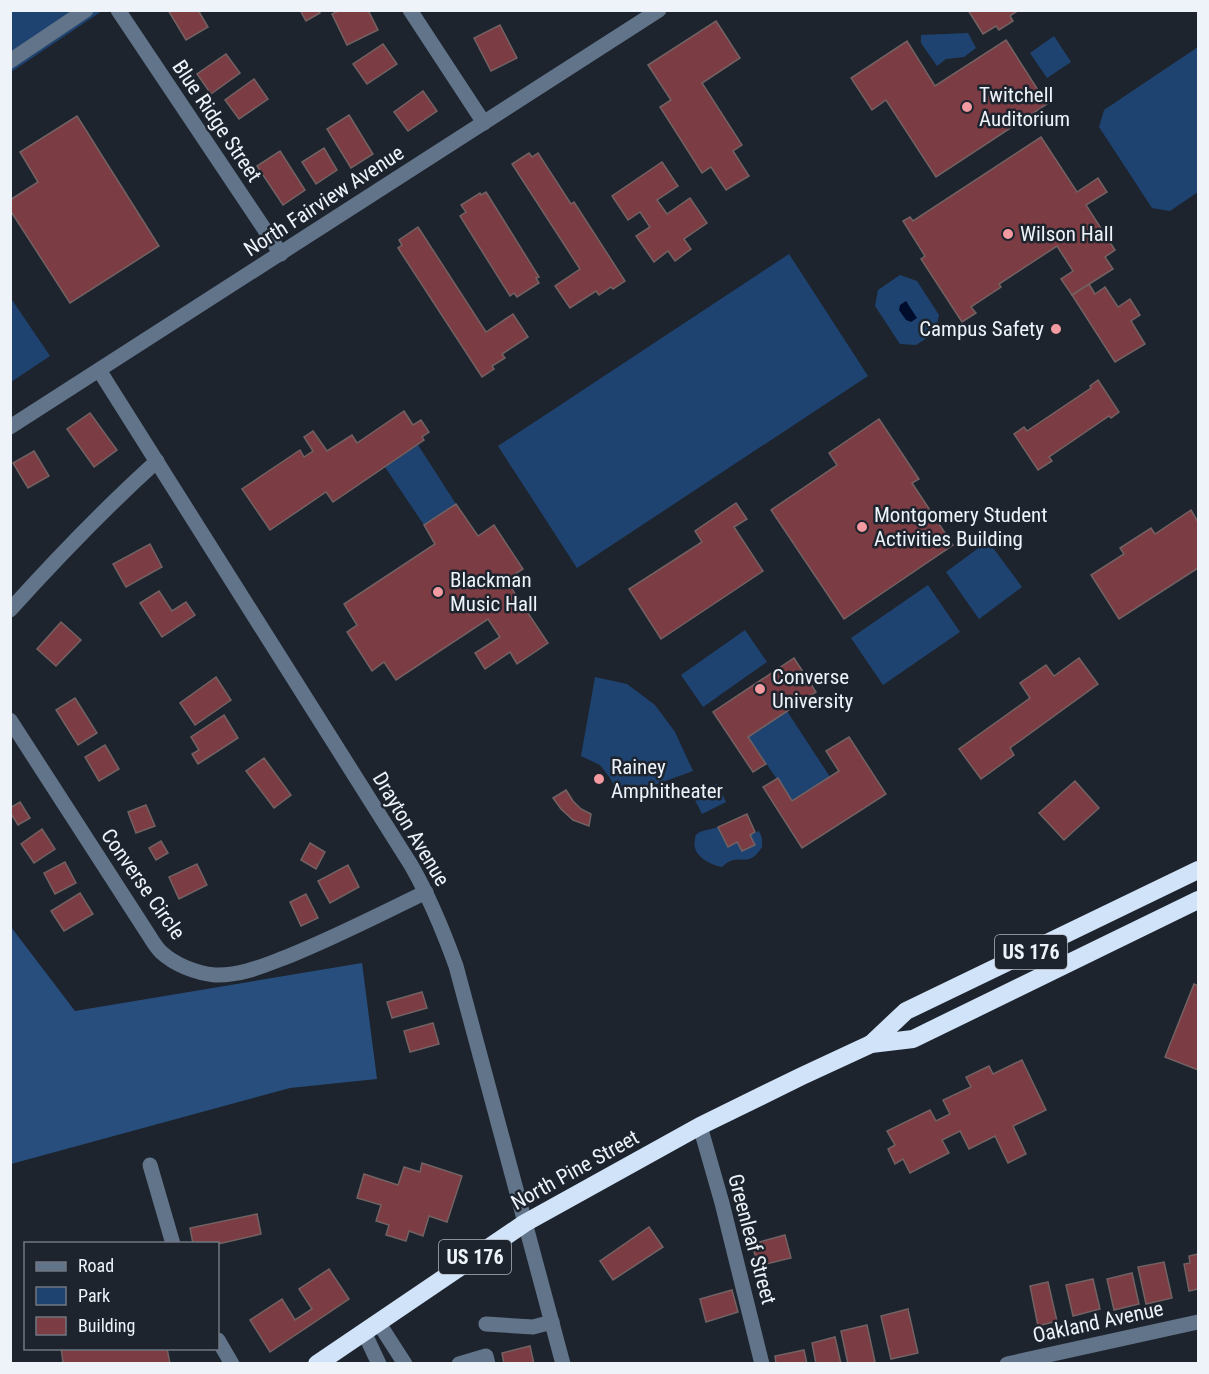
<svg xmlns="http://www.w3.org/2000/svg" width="1209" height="1374" font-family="'Roboto Condensed',sans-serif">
<rect width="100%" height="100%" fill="#1d242e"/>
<!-- green -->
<g fill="#1f4370">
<polygon points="11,11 102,11 11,72"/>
<polygon points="968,33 976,48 964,57 946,59 937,66 921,43 921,35"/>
<polygon points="1054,36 1071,62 1047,78 1030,53"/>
<polygon points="1198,47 1198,192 1170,211 1152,208 1099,127 1104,110"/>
<polygon points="789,254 868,376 577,568 498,446"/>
<polygon points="900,275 917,281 939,315 935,333 916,345 900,344 875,306 878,290"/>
<polygon points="10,297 50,356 11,382 10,382"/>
<polygon points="418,445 456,504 424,525 385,467"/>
<polygon points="988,541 1022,587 979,619 946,572"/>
<polygon points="928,585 960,632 883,685 851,638"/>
<polygon points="745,630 767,662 703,707 681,675"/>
<polygon points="595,677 627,684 655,705 675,732 693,771 621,797 610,778 600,765 581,756"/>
<polygon points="787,711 830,777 792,801 748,737"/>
<polygon points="717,784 726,802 702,814 693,796"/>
<path d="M718,827L728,846L737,842L742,851L754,845L750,835L759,831L762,838V847C747,871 739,850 722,867C710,865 691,855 695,840C695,836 696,834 700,832C704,830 713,829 718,827Z"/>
</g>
<!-- forest -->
<polygon fill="#284e7d" points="11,927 75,1011 362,963 377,1079 290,1088 11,1164"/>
<!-- water -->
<polygon fill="#000c2c" points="906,301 917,318 911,322 906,320 899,310 900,305"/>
<!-- building -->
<g fill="#7c3c43" stroke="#736263" stroke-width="1.5">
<polygon points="168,10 198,10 208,27 186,40"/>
<polygon points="300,10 318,10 320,13 306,21"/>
<polygon points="340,10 368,10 378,30 347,45 332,14"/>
<polygon points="968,10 1019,10 1010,16 1013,21 999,30 996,26 983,34"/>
<polygon points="716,21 740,58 702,83 742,145 733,151 749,176 726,190 711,167 702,173 660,107 671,100 648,65"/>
<polygon points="500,25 517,58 491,71 474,38"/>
<polygon points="1006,40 1047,104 936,177 886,100 872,110 851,78 907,41 935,86"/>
<polygon points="383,44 397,64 367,84 353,64"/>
<polygon points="226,54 240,73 211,94 197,74"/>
<polygon points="254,79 268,99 239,119 225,100"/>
<polygon points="423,91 437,111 408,131 394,112"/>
<polygon points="349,115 373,154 351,168 327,129"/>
<polygon points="77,116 159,246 70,303 10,210 10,200 38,182 20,152"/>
<polygon points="1041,137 1077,192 1098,178 1107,192 1086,205 1115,250 1105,257 1113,269 1072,295 1061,279 1073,271 1057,246 999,284 1001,287 971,307 976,313 962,322 921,259 925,256 903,221 910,217 913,221"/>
<polygon points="324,148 337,170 316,184 302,162"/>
<polygon points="280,151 305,190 283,205 257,166"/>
<polygon points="529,153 532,157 538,153 571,204 574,202 625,281 613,289 611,287 599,295 596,291 570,308 555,286 580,269 512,164"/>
<polygon points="662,162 678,186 657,200 667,214 690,198 707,223 684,239 691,249 675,261 668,251 654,262 636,236 650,227 640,212 628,220 612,196"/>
<polygon points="486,192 539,277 536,278 539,283 517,297 514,293 510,296 460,216 466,212 461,205 480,193 481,195"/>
<polygon points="418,227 486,332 513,314 528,337 502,354 505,358 492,366 494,369 482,377 398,248 402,245 399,240"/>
<polygon points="1089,284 1095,294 1105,287 1118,307 1130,299 1140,315 1131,321 1145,344 1115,362 1072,295"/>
<polygon points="1098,380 1119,412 1111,418 1109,416 1049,457 1052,461 1038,470 1014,434 1024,427 1027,431 1091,388 1090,386"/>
<polygon points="404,411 413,425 421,420 429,432 422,437 424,440 333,502 326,492 270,530 242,489 300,450 304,457 313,451 304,437 313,431 327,451 352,435 357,443"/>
<polygon points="90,413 117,450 94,467 67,429"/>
<polygon points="879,419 919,479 912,483 953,545 844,619 771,510 837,465 829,453"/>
<polygon points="34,451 49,476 28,488 13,463"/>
<polygon points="736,503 747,519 734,527 763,571 661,639 629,589 702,542 695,531"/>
<polygon points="456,504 478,536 494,525 523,569 506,580 548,643 517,664 510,652 485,669 475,653 500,637 488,619 396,680 384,662 372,671 347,632 357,625 344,604 435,544 424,525"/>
<polygon points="1191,510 1198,522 1198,568 1119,619 1091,575 1124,554 1120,548 1151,528 1155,534"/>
<polygon points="150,544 162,567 126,587 113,564"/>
<polygon points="159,591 172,611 186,602 195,615 162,637 140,603"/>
<polygon points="61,622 81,640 56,666 37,649"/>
<polygon points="794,658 816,692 748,737 766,764 753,772 713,712"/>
<polygon points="1079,658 1098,684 1010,748 1014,755 981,779 959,749 1030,698 1020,683 1046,665 1054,676"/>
<polygon points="216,677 231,700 195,725 180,703"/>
<polygon points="75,698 97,733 78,745 56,710"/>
<polygon points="224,715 238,738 198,764 192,754 199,750 191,737"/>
<polygon points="849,737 886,794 802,848 763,787 778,778 792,801 839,771 826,751"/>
<polygon points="105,745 119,769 99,781 85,757"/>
<polygon points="264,758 291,795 274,808 246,771"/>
<polygon points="1075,781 1099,808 1064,840 1039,813"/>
<polygon points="566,790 573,801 581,809 591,814 589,826 573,820 561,809 553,798"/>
<polygon points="20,802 30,818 18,825 10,812 10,808"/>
<polygon points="146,805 155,826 136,833 128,812"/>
<polygon points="747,814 755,832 750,835 755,845 742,851 737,842 728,847 718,827"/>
<polygon points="42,829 55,849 34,863 21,844"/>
<polygon points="161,841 168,853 156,860 149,848"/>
<polygon points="310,843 325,852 316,869 301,860"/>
<polygon points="65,862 76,883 55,894 44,873"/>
<polygon points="197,864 207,885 179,899 169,877"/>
<polygon points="348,865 359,887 330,903 318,881"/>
<polygon points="80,893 93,914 64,931 51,911"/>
<polygon points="306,894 318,918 301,926 290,902"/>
<polygon points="1194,984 1198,986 1198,1070 1165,1057"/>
<polygon points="422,992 427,1008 392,1018 387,1002"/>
<polygon points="433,1023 439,1044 410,1052 404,1031"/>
<polygon points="1022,1060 1046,1110 1013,1126 1026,1154 1008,1163 995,1136 969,1149 960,1131 942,1140 949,1153 910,1173 903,1159 895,1164 888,1149 895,1145 887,1131 930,1110 936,1121 950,1114 943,1100 971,1087 966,1077 989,1066 993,1074"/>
<polygon points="422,1163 462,1176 447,1222 429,1216 423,1236 409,1231 406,1241 386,1235 389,1225 376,1221 381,1205 357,1198 364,1174 398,1185 404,1167 420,1172"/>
<polygon points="257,1214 261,1234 218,1244 193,1244 190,1228"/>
<polygon points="649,1227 663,1247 613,1280 600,1261"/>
<polygon points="785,1235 791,1258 758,1266 752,1244"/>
<polygon points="1198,1254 1198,1289 1189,1291 1184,1264 1190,1263 1189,1256"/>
<polygon points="1164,1262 1172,1298 1146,1304 1138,1267"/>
<polygon points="329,1269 349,1299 270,1352 250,1320 282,1299 295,1320 312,1309 299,1289"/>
<polygon points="1132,1273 1139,1304 1114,1310 1107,1279"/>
<polygon points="1093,1279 1100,1309 1073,1316 1066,1285"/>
<polygon points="1048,1282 1057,1321 1038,1326 1030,1286"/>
<polygon points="732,1290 738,1312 706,1322 700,1299"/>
<polygon points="908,1309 918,1353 891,1359 881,1316"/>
<polygon points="867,1325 875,1362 866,1364 848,1364 841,1331"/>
<polygon points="835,1337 841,1364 816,1364 812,1343"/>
<polygon points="530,1346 534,1364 504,1364 502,1353"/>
<polygon points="61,1348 167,1348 170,1364 57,1364 63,1362"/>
<polygon points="804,1350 807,1364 776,1364 775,1356"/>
</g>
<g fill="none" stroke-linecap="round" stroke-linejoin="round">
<!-- minor -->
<g stroke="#62748a" stroke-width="15">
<polyline points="118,10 281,254"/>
<polyline points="410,10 484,123"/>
<polyline points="10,61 86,10"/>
<path d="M99,370L411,865C430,898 443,930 456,966L563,1364"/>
<polyline points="10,427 659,10"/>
<path d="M10,610C57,558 105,508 157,461"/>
<path d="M10,720L150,937C153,942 157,948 161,952C175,965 196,973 215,975C242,976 265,965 289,956C336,937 381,914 426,892"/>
<polyline points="700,1126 722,1203 762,1364"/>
<polyline points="150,1165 173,1244"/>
<polyline points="378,1322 405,1364"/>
<polyline points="486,1324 533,1327 552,1322"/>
<polyline points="364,1332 379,1364"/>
<polyline points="218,1340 232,1364"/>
<polyline points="459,1364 486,1356 488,1364"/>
<polyline points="1007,1364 1198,1322"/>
</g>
<!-- highway -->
<g stroke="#d1e3f9" stroke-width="18">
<polyline points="871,1044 906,1011 1198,870"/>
<polyline points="317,1364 525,1223 700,1126 802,1076 871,1044 913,1039 1198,900"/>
</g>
</g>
<!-- markers -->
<g fill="#f49aa1" stroke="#1d242e" stroke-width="2">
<circle cx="967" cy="107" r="6"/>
<circle cx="1008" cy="234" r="6"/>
<circle cx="1056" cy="329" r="6"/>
<circle cx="862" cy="527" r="6"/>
<circle cx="438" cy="592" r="6"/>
<circle cx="760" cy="689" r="6"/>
<circle cx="599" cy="779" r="6"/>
</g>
<g text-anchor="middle" stroke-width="5" stroke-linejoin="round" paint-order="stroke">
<!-- shield labels -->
<g fill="#1d242e" stroke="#afb5bd" stroke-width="1.5">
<rect x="995" y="935" width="72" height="34" rx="4.5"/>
<rect x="439" y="1240" width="72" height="34" rx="4.5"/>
</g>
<g font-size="20" font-weight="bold" fill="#eef3fa">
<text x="1031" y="959">US 176</text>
<text x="475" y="1264">US 176</text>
</g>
<!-- poi labels -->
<g font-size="21" fill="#eef3fa" stroke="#1d242e" text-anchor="start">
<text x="979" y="102">Twitchell<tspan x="979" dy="24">Auditorium</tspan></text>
<text x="1020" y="241">Wilson Hall</text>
<text x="1044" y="336" text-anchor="end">Campus Safety</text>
<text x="874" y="522">Montgomery Student<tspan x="874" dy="24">Activities Building</tspan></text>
<text x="450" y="587">Blackman<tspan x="450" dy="24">Music Hall</tspan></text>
<text x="772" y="684">Converse<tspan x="772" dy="24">University</tspan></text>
<text x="611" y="774">Rainey<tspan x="611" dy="24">Amphitheater</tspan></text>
</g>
<!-- street labels -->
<g font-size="21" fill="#eef3fa" stroke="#1d242e">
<text transform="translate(217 121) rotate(56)" y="7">Blue Ridge Street</text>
<text transform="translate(324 201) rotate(-33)" y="7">North Fairview Avenue</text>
<text transform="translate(411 829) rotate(59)" y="7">Drayton Avenue</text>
<text transform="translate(143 884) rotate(55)" y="7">Converse Circle</text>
<text transform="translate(575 1170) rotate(-29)" y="7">North Pine Street</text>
<text transform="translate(752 1239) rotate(75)" y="7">Greenleaf Street</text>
<text transform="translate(1098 1322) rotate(-12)" y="7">Oakland Avenue</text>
</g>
</g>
<!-- border -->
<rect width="1209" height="1374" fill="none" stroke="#eef3fa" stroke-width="24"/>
<!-- legend -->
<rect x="24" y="1242" width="195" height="108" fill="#1d242e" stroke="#717780" stroke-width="1.5"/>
<rect x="36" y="1262" width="30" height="9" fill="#62748a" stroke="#717780" stroke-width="1.5"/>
<text x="78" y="1272" font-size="18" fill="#eef3fa">Road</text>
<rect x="36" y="1287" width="30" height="18" fill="#1f4370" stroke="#717780" stroke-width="1.5"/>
<text x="78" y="1302" font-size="18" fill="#eef3fa">Park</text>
<rect x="36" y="1317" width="30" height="18" fill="#7c3c43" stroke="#717780" stroke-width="1.5"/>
<text x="78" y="1332" font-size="18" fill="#eef3fa">Building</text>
</svg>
